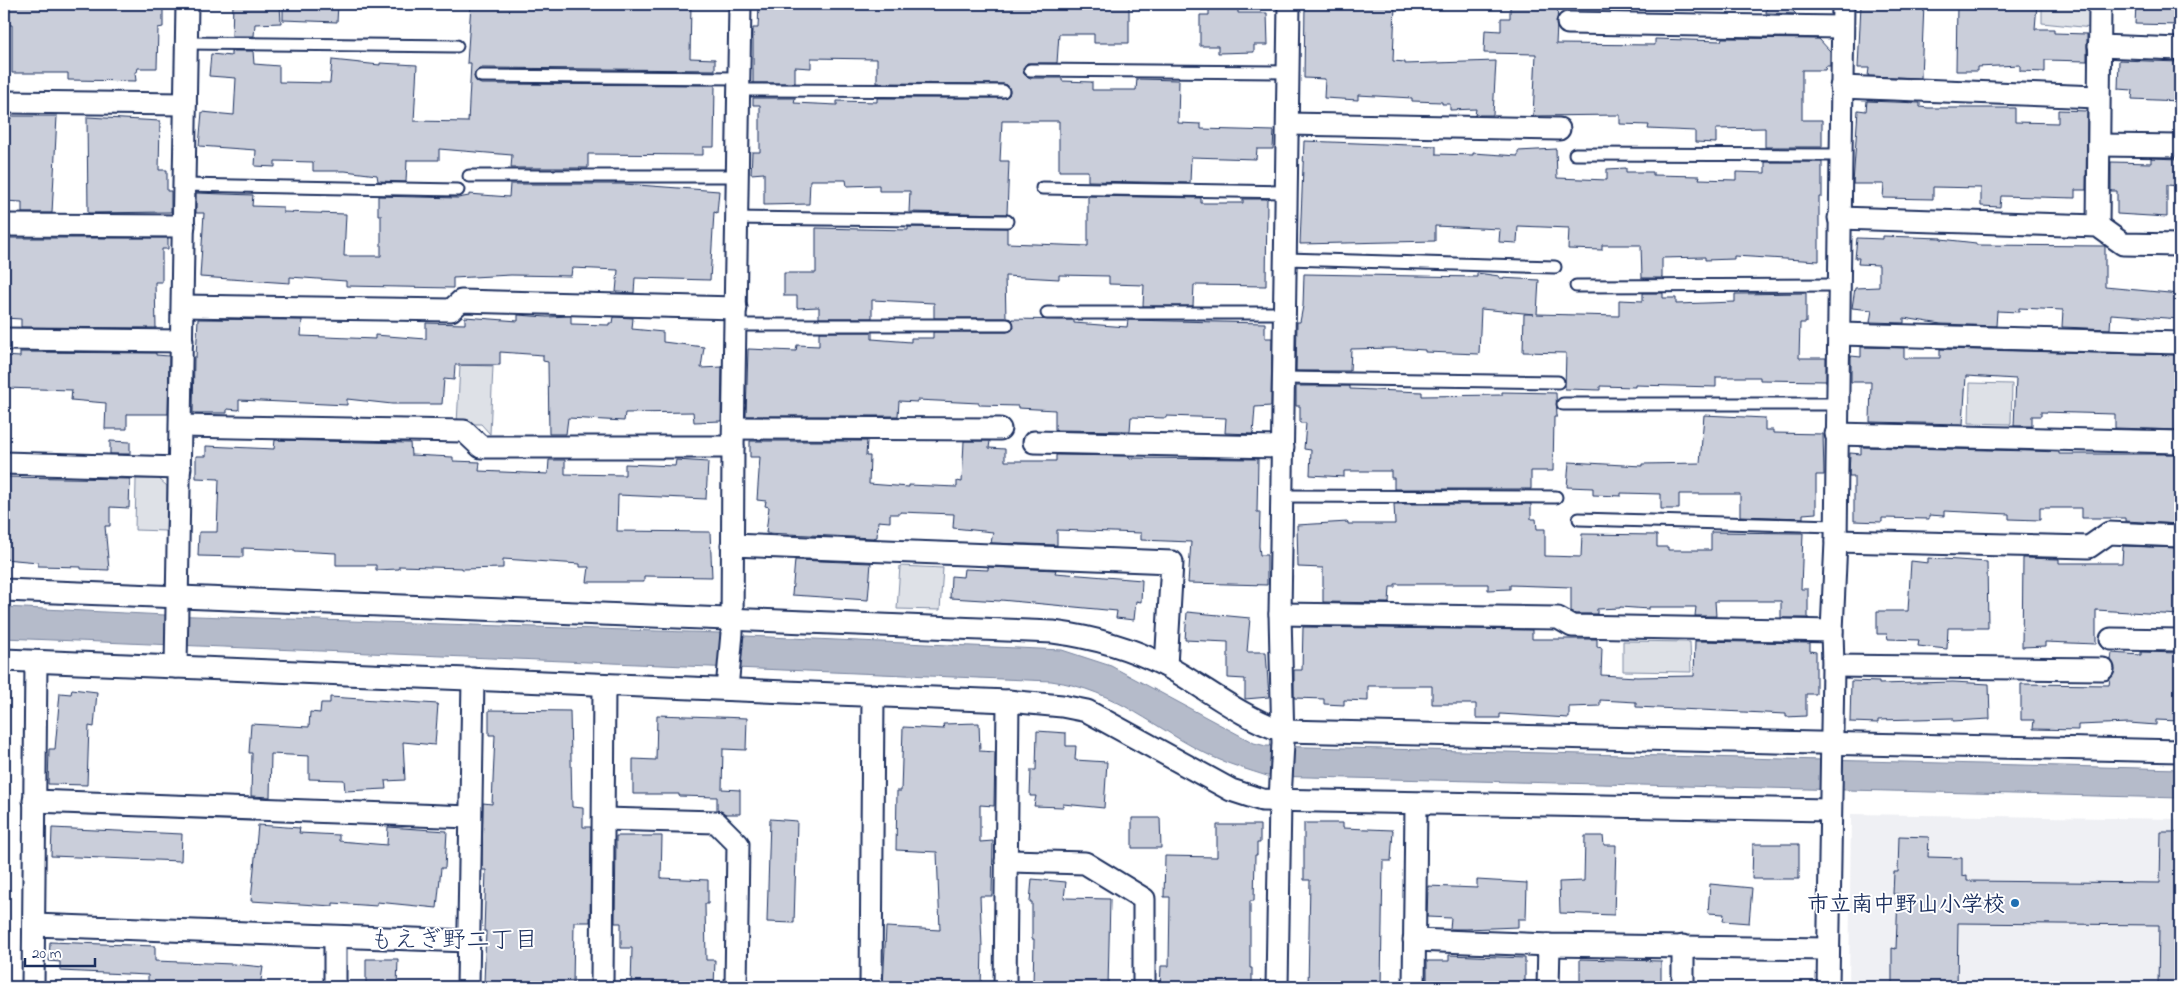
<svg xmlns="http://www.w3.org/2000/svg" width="2184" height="991" font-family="'Indie Flower','Klee One',sans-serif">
<rect width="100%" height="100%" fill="#fff"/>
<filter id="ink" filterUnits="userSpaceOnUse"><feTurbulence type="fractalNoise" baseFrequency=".02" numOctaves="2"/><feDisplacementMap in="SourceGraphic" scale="10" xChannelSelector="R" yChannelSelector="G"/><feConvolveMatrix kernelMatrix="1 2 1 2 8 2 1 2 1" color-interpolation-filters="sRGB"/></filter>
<g filter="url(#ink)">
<!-- built -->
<polygon fill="#eff0f4" points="1851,814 2180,819 2180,987 1849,987"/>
<!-- green -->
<g fill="#dee1e7" stroke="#7c88a2">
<polygon points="2042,4 2093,4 2092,28 2042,23"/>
<polygon points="460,365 493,366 490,434 481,424 457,424"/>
<polygon points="1970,383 2012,384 2011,424 1969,423"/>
<polygon points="136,479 159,479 167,486 166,531 135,530"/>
<polygon points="900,566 943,568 940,610 897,609"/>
<polygon points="1623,641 1690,642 1691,672 1623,671"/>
</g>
<!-- water -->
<path fill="#b5bbca" stroke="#77839f" d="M4,607L165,615L719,633L723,635L1062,650L1111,666L1254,743L1266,746L2180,769V798L1267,776C1249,770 1230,765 1213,757C1155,730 1118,690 1051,681L4,638Z"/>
<!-- building -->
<g fill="#caceda" stroke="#1b2f5e">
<polygon points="4,4 163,4 163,27 158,28 157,68 138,68 137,72 135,72 136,81 68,80 68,73 12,73 12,25 4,25"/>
<polygon points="233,4 280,4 281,23 255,24 254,36 232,36"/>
<polygon points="283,4 338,4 337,22 283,20"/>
<polygon points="471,4 691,4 690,58 715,59 715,70 481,68 475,72 474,76 477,82 481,84 715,85 714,147 703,147 703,155 588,154 588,168 511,168 512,155 439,149 439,160 407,160 406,182 378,181 377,175 345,171 313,171 313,162 275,161 275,167 255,166 256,150 199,146 202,112 234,115 236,78 209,76 211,54 231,56 231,51 253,51 254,64 279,66 279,82 330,83 332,60 380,65 380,63 417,65 414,121 468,122 471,63 467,63"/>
<polygon points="759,4 1129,4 1129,43 1094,43 1094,34 1059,34 1057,63 1027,63 1023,69 1024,74 1030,78 1062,78 1062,81 1092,82 1092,90 1136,90 1137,79 1179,80 1178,123 1201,124 1201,129 1274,131 1273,149 1257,149 1256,159 1191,157 1190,183 1088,181 1088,171 1059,171 1059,121 1002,121 1000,161 1009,161 1007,214 909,212 910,191 879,191 879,185 847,186 846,180 810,180 809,204 764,205 764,173 751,174 752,152 760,152 760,105 753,105 753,98 795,98 794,103 837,105 837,101 877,102 877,98 1003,98 1009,95 1010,91 1007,85 1003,84 877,83 877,59 811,58 811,68 795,67 795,83 753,83 753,28 758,28"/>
<polygon points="1209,4 1238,4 1238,13 1267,13 1268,45 1254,45 1254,52 1218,53 1218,46 1200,46 1200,15 1209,15"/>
<polygon points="1305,4 1395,4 1393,61 1405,62 1405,64 1496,61 1493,115 1475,115 1476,109 1450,110 1450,104 1442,104 1442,102 1412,101 1412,98 1358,95 1358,100 1324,98 1325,79 1304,78"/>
<polygon points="1510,4 1558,4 1556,44 1655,45 1655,39 1721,41 1722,38 1819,39 1830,51 1830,66 1826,66 1825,70 1802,70 1802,120 1822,120 1822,147 1765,147 1765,128 1716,129 1716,143 1695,142 1695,131 1648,129 1649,125 1620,124 1620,115 1533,116 1536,54 1484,53 1485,30 1501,31 1501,18 1510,18"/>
<polygon points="1767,4 1786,4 1796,14 1766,13"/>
<polygon points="1861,4 1924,4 1921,78 1868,76 1869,68 1858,68"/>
<polygon points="1957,4 2037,4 2035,29 2054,29 2054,33 2087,34 2087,61 2045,60 2045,72 2020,71 2020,65 1977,67 1977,71 1956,71"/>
<polygon points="2136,4 2180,4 2180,25 2135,24"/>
<polygon points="2119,60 2180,62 2180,101 2132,99 2133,90 2118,89"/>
<polygon points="1867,101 1920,103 1920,107 1928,108 2015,108 2015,122 2058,123 2058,110 2087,111 2086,190 2075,190 2075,198 2001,196 2000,207 1981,206 1981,188 1933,187 1933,199 1883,198 1884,184 1853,184 1858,110 1866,111"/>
<polygon points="11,116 57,116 52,213 22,213 22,202 4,201 4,118 11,119"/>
<polygon points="87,117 160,121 159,170 167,170 167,191 171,191 171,212 88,213"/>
<polygon points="1304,141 1436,146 1436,154 1473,155 1473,153 1518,156 1518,151 1556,149 1557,178 1607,180 1607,169 1626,168 1626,172 1653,172 1653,175 1700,176 1699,179 1736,180 1736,172 1765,173 1765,162 1822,162 1822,197 1819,197 1819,261 1734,256 1734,259 1705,260 1705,257 1662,258 1662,278 1642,278 1641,245 1602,245 1602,250 1568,249 1569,228 1518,226 1517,243 1499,242 1500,229 1435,226 1435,241 1300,244"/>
<polygon points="2151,158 2180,159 2180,186 2167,185 2167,217 2117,214 2117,191 2111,191 2111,162 2151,163"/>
<polygon points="510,184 624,184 719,191 717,213 714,212 710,280 635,278 634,293 616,292 618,270 572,268 571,276 511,275 453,278 453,288 346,286 346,281 290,277 290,283 200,277 204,213 196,213 196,193 253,195 252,206 283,207 283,212 346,214 344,256 381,256 381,215 378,215 378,196 458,198 469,196 469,194 509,197"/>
<polygon points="1088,196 1201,198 1201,203 1243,203 1243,199 1267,199 1266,286 1194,285 1193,306 1143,306 1144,285 1109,284 1109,276 1059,275 1059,279 1005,276 1006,318 934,318 934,303 872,300 872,318 819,318 819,307 797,308 797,296 784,296 784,273 816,273 816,228 908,230 908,227 1007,228 1007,243 1088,246"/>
<polygon points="1883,236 1941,238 1941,239 1976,243 1976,245 2105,246 2105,287 2180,294 2180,319 2111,314 2110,329 2062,327 2063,310 2019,308 2019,312 1997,311 1996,326 1941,324 1904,318 1904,323 1870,322 1872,310 1852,308 1855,288 1879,287 1879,265 1858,264 1859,258 1855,258 1857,238 1883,239"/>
<polygon points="4,238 168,238 168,249 162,249 162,282 155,282 156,328 21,327 21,319 4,318"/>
<polygon points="1477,273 1499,276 1499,278 1539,280 1537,314 1619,316 1619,300 1643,301 1643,293 1663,293 1663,298 1676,298 1676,304 1735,302 1735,294 1806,293 1806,323 1800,323 1799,358 1826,358 1826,381 1760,380 1760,377 1716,377 1716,387 1635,385 1635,387 1600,386 1600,390 1565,389 1566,353 1523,352 1524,314 1534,314 1481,309 1479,354 1425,352 1425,350 1393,348 1351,349 1350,371 1296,371 1297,322 1300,322 1303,306 1304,274 1477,277"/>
<polygon points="518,315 547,317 571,316 571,324 609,325 609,323 613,323 614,317 633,318 632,329 663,332 663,342 704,347 701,368 722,367 721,421 694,422 693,412 625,413 624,421 568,418 566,434 549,434 548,362 543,361 543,355 500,352 500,365 455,365 454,380 444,379 442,404 392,404 347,399 347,405 239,400 239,410 227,409 227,413 193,413 194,357 196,357 198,319 302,320 301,336 375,339 375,335 426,339 426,323 465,324 465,317 518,321"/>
<polygon points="1012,319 1074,320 1074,323 1127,327 1128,320 1265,323 1265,338 1272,338 1271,406 1255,407 1253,434 1225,433 1226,418 1166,416 1166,418 1131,417 1130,431 1055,430 1055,410 1018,408 1018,406 979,405 979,403 917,400 917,402 899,401 898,416 746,416 748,349 796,351 797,345 819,346 819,332 872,332 872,339 911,342 911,338 933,338 933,332 1007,332 1014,328"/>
<polygon points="1861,347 1904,348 1904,358 1940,358 1940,349 2180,355 2180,430 2115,428 2115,414 2041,412 2041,416 2032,416 2032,426 2014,426 2016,379 1966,376 1963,424 1870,422 1871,382 1851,382 1851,356 1861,357"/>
<polygon points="20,352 156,353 156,355 169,356 168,414 127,414 127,429 105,429 106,403 71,400 72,390 4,388 4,356 20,357"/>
<polygon points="1296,386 1350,386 1350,389 1422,392 1422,396 1502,395 1502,392 1556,393 1557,417 1554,417 1553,471 1531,471 1531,489 1394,489 1394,478 1391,478 1391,471 1344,471 1344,477 1310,475 1311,450 1304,449 1306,423 1300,423 1300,406 1296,406"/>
<polygon points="1704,415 1765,418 1765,430 1773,430 1773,433 1823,434 1824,475 1816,475 1816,513 1803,514 1803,518 1740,516 1740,494 1679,494 1679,509 1661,509 1661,494 1621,493 1621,496 1593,495 1593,488 1567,487 1569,462 1642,466 1642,464 1700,463"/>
<polygon points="275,440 410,443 411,455 453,457 453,461 480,462 479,471 548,474 549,460 565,460 565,474 625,475 625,464 675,466 676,460 708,462 706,499 618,495 617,531 710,532 712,577 644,576 644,582 587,582 589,567 580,567 580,564 503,559 503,568 462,569 462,568 399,566 399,569 376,570 376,565 336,565 336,553 295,551 295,550 243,548 243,557 198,556 199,532 217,532 219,479 196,478 196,456 206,456 206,446 274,449"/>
<polygon points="110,441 130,442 130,454 110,454"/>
<polygon points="750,441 867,441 866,456 870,456 869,484 909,487 909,485 957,487 957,481 962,482 964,441 990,441 989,448 1005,449 1005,461 1056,461 1056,455 1129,456 1129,458 1258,459 1257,512 1260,512 1259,546 1260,555 1267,555 1267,585 1188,583 1191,542 1141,540 1141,533 1057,530 1057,545 991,543 993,532 953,528 954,514 900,512 900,514 890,514 890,522 878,521 877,537 873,538 766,533 769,507 765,506 766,501 757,500 760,457 750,457"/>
<polygon points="1861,447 2032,451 2059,452 2059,454 2180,454 2180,524 2125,521 2125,518 2082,518 2082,508 2040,508 2040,520 2009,519 2009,514 1944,511 1944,516 1929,515 1929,519 1882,518 1882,522 1854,521 1854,476 1849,476 1850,453 1861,454"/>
<polygon points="4,477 130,479 129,508 110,507 110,526 105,526 109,570 81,569 81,567 38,566 38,562 4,559"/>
<polygon points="1394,504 1531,504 1531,519 1536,519 1537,529 1545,529 1545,556 1581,557 1582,534 1657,535 1657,547 1668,547 1668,550 1711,550 1711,532 1803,533 1801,589 1808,589 1808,618 1781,618 1781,601 1715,601 1716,616 1695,616 1696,607 1649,607 1649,609 1620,607 1620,608 1597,609 1597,614 1575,614 1571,611 1571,587 1510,585 1510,589 1488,590 1488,584 1395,584 1395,587 1390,587 1389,603 1323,602 1323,568 1298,567 1297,525 1348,522 1348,524 1395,524"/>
<polygon points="2123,546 2180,548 2180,615 2096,610 2096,644 2045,642 2045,646 2022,647 2023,558 2059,559 2059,563 2122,563"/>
<polygon points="1928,558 1987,562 1988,628 1948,628 1947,649 1918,646 1919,640 1888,639 1887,634 1877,634 1877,611 1908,611 1911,561 1928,563"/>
<polygon points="795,560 871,563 868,600 792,595"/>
<polygon points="988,567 1056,570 1055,573 1142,580 1141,602 1136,601 1134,620 1116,618 1117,611 1001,600 1000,601 950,598 951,576 963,577 964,569 988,570"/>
<polygon points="1187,612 1250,618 1247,652 1266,652 1269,697 1245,699 1245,679 1228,678 1228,642 1185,640"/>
<polygon points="1303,627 1532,630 1532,639 1597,639 1597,647 1602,648 1601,675 1637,677 1694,676 1695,641 1810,643 1810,651 1816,652 1816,694 1806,694 1806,716 1786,717 1786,714 1636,707 1636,702 1600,700 1600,706 1569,707 1569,718 1500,714 1500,718 1476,718 1476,704 1432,704 1432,686 1368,686 1368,701 1344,700 1344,705 1324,704 1324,699 1294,698 1294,670 1302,670"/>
<polygon points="2141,652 2180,653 2180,721 2156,720 2156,725 2129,723 2078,725 2078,730 2033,729 2034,720 2021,720 2021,684 2109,685 2110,679 2115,670 2111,660 2112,653 2141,655"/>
<polygon points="1851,681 1879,682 1879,684 1953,682 1989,684 1990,719 1953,721 1953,718 1878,720 1878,723 1850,722"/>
<polygon points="72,689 97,692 94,727 89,726 87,785 48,784 49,749 55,749 60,693 71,694"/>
<polygon points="330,697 438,704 435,745 403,742 405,780 385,781 386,789 345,791 344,780 309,779 309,756 271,754 270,797 251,796 252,753 249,753 251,724 309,727 310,712 320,713 321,703 330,703"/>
<polygon points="489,710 570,711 572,807 583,808 583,827 591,827 590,922 574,922 573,987 484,983 486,931 484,931 486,870 482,870 483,803 492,804 495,735 489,735"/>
<polygon points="657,715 747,718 746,750 723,749 722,789 740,790 740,814 726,814 717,810 717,797 679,796 679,794 633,794 633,759 656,760"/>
<polygon points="979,723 980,751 995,752 994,806 980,805 980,842 993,841 992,896 980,896 982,947 981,987 883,987 886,927 940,930 937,852 896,850 897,791 901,791 903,727 944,729 943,724"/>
<polygon points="1037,731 1066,733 1066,746 1076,746 1075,760 1107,762 1104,808 1063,804 1063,807 1034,806 1036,796 1030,796 1031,770 1036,770"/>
<polygon points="1132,818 1160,818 1161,848 1132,848"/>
<polygon points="770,819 797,821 794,923 767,922"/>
<polygon points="1304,823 1343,823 1343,828 1393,830 1391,861 1383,861 1381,987 1308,987 1310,880 1304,880"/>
<polygon points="258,825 300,828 299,833 339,835 339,841 387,845 388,827 447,831 445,868 441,868 437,908 377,902 377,906 333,903 333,906 251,901"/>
<polygon points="1217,825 1260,825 1260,843 1257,843 1257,855 1255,855 1254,901 1250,901 1250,968 1252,968 1252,987 1160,987 1161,966 1169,966 1170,897 1164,897 1165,856 1217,857"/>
<polygon points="52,828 182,834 181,861 51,856"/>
<polygon points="2161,832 2180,832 2180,987 2158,987 2159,925 1958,923 1957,987 1892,987 1892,948 1896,949 1898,894 1893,894 1894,872 1898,872 1899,836 1929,837 1928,857 1962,858 1962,876 1967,875 1967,881 2160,883"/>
<polygon points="616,836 662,836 661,878 708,880 708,904 705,904 706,960 715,960 714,987 631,987 632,948 621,948 621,923 615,923"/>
<polygon points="1585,836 1603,836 1604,845 1616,845 1614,915 1560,913 1559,882 1584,881"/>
<polygon points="1753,844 1799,844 1799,879 1752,879"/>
<polygon points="1032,879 1066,882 1064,898 1110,899 1108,987 1033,986 1034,939 1032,939 1032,902 1030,902"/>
<polygon points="1477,880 1527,883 1526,919 1518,919 1518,927 1466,929 1450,929 1451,918 1427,917 1428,886 1477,888"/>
<polygon points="1710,884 1752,888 1749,923 1723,921 1724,914 1708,913"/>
<polygon points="50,942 155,946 155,961 233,964 263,967 260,987 232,987 200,983 200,987 148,987 148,975 60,971 60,962 49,961"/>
<polygon points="1449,955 1525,958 1525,987 1427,987 1427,961 1449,961"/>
<polygon points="366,959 398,959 397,987 366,987"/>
<polygon points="1580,959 1661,961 1661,987 1580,987"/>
</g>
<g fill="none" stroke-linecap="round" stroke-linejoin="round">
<!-- service casing -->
<g stroke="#1b2f5e" stroke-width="15">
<g id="service">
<polyline points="186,43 457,46"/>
<polyline points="1030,70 1290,72"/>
<polyline points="481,76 738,78"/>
<polyline points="738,90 1003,91"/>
<polyline points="1575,154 1840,155"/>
<polyline points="469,176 737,176"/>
<polyline points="184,185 458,190"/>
<polyline points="1042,188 1286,192"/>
<polyline points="736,218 1007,221"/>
<polyline points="1287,259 1555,267"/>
<polyline points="1576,286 1839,285"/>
<polyline points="1047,313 1286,313"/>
<polyline points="736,325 1007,325"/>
<polyline points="1284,378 1558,382"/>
<polyline points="1563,404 1836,404"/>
<polyline points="1282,496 1556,497"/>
<polyline points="1579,519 1835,526"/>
</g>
</g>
<!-- minor casing -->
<g stroke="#1b2f5e" stroke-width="25">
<g id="minor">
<polyline points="1568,23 1842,27"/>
<polyline points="2099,46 2180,49"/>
<polyline points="1841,87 2098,97"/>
<polyline points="4,102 185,104"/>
<polyline points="1288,124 1559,129"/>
<polyline points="2099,145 2180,146"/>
<polyline points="1839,218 2098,226 2123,244 2180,245"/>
<polyline points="4,225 184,226"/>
<polyline points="2098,226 2100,4"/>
<polyline points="183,306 451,310 461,301 736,308"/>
<polyline points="1840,334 2180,343"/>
<polyline points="4,339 182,341"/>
<polyline points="181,426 464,431 481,447 733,447"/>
<polyline points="734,428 1000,429"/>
<polyline points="1836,434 2180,442"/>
<polyline points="1034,442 1283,447"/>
<polyline points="4,463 180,468"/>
<polyline points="1836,541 2089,547 2109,533 2180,536"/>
<polyline points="732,545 1172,562 1166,666"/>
<path d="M4,590L1053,632C1092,637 1131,648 1166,666C1205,687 1240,717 1283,731L2180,751"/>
<polyline points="1280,614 1558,618 1572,626 1832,631"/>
<polyline points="2111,639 2180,640"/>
<polyline points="4,660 1008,701 1062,706 1087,711 1231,790 1262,800 1830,810"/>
<polyline points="1833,666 2103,669"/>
<polyline points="176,667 187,4"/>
<polyline points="727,689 732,633 733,447 740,4"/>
<polyline points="34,801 470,817"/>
<polyline points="604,819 716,822 738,844 736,987"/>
<polyline points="1006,861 1085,863 1144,899 1144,987"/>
<polyline points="34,925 468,941"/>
<polyline points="1414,940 1549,945 1828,949"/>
<polyline points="33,987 36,662"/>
<polyline points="335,987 335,937"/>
<polyline points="468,987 473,679"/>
<polyline points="602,987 604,685"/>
<polyline points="871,987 873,695"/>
<polyline points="1005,987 1008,701"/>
<polyline points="1277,987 1280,800 1283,743 1280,614 1289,4"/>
<polyline points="1414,987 1416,804"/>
<polyline points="1548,987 1549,945"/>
<polyline points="1683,987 1683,946"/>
<polyline points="1828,987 1833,666 1832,631 1836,541 1843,4"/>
</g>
</g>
<!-- service -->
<use href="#service" stroke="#fff" stroke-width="11"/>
<!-- minor -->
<use href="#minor" stroke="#fff" stroke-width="21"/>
</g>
</g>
<!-- markers -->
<circle fill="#1f6fb2" stroke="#fff" stroke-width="2" cx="2015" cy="903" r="5"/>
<g text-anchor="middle" stroke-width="4" stroke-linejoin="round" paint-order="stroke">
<!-- poi labels -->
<g font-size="22" font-weight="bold" fill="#1b2f5e" stroke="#fff" text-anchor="end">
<text x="2005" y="911">市立南中野山小学校</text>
</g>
<!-- neighbourhood labels -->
<g font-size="24" fill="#1b2f5e" stroke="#fff">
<text x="454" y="947">もえぎ野二丁目</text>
</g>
</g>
<!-- margin -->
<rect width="2184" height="991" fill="none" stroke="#fff" stroke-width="20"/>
<rect x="10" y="10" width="2164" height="971" fill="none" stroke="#1b2f5e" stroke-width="2" filter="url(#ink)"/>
<!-- scale -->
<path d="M25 958v8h70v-8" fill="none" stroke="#1b2f5e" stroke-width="2.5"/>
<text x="32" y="958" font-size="15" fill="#1b2f5e" stroke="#ffffff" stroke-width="4" paint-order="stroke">20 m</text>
</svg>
